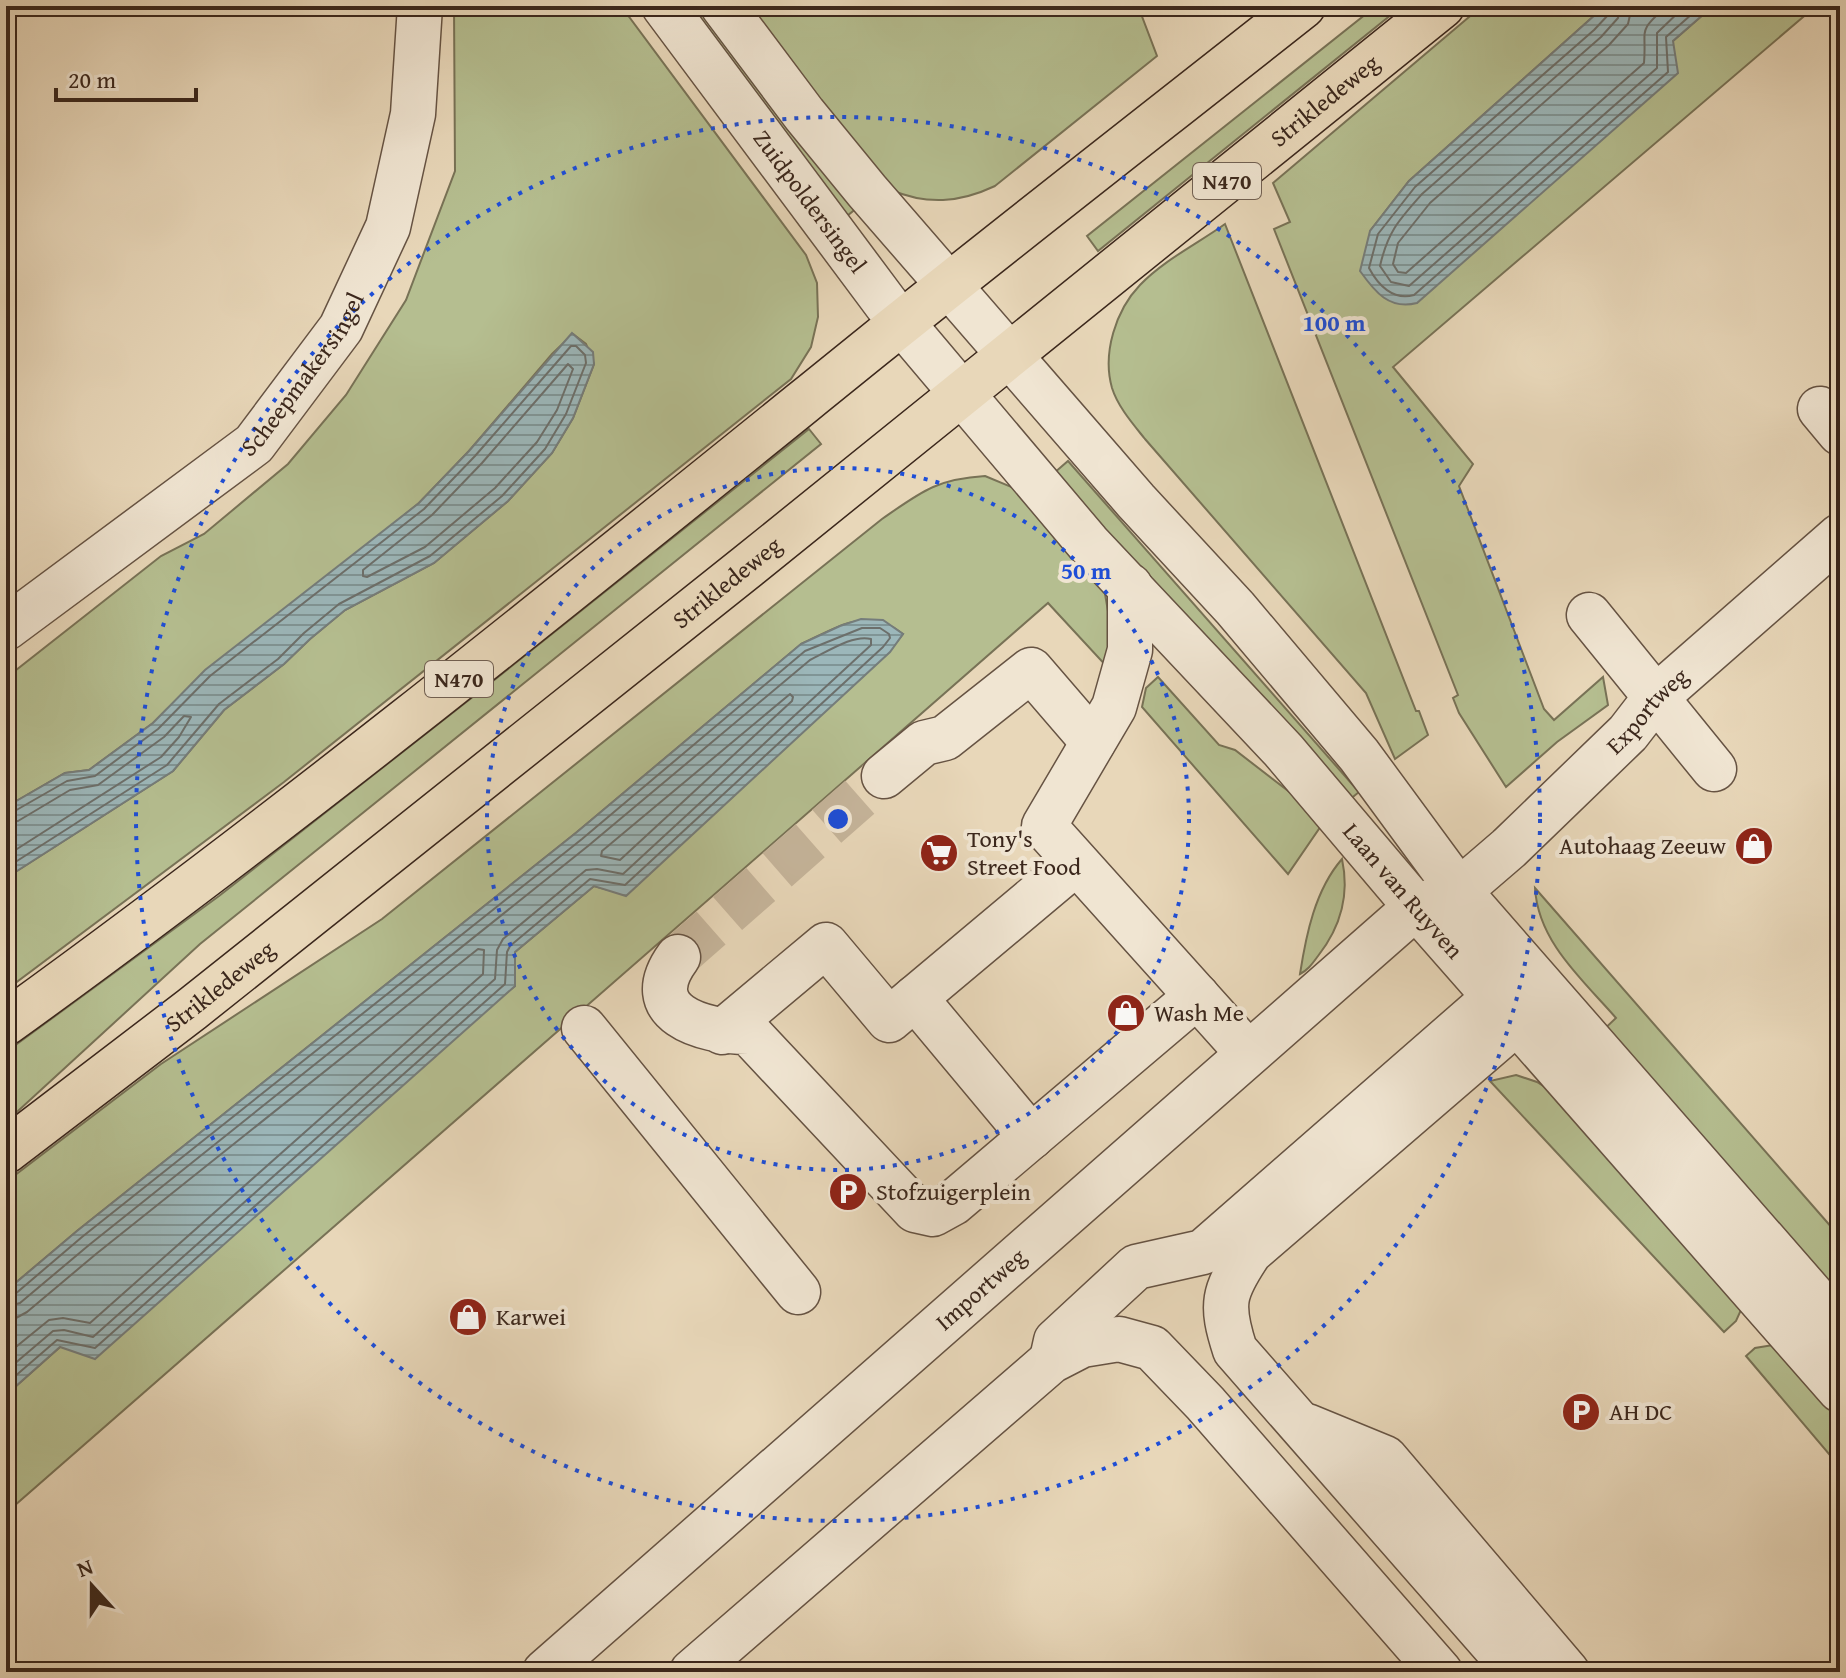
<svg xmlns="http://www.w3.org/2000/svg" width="1846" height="1678" font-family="'Gentium Book Plus',serif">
<defs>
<pattern id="water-rules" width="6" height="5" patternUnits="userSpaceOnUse" patternTransform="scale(2)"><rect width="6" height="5" fill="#9cb7ba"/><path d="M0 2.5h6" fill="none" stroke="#809596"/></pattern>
</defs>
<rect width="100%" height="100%" fill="#e8d7b9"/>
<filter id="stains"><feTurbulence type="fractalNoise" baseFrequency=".0025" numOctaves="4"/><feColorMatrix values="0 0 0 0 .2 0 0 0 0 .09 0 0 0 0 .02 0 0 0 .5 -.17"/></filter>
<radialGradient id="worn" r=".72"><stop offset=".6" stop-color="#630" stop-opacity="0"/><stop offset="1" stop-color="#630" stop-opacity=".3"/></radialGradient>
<!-- green -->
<g fill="#b5be90" stroke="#787256" stroke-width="2">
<polygon points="454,6 621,6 806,255 817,283 818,317 811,347 791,379 284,782 6,990 6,878 173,771 224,710 284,664 310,639 345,610 434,563 508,501 552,453 573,418 594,364 586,344 573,334 552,354 469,451 419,503 167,709 153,723 89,770 65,773 6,807 6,678 161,556 204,534 288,464 346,395 406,300 455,171"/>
<polygon points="681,6 707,6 858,207 842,220"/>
<path d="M740,6H1138L1157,56L995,186C959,203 927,205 891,190Z"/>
<polygon points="1376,6 1402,6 1098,251 1087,236"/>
<polygon points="1482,6 1605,6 1409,181 1370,231 1673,41 1713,6 1816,6 1393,367 1473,464 1459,486 1544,709 1554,720 1603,677 1608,705 1557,742 1506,787 1459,713 1453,698 1458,695 1274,229 1290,222 1273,183"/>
<path d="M1225,224L1416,711H1419L1428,735L1395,759L1366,693L1145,439C1133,424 1118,407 1112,388C1102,353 1116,310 1140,285C1164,260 1197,244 1225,224Z"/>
<polygon points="809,429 821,444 200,944 6,1122 6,1052 219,896 488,685"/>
<polygon points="1068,461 1359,792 1343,805 1054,473"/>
<path d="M985,476L1021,491L1104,588L1109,617V669L1048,603L6,1513V1395L60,1347L515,986V952L594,886L626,895L889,652L903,634C868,605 836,628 801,644L577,832L77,1231L6,1291V1182L161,1064L382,919L882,519C921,492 936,479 985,476Z"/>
<polygon points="1158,677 1219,745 1235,750 1313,810 1323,823 1288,874 1142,707 1146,688"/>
<path d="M1342,859C1350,896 1340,928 1318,956C1312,964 1308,970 1300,974C1306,935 1315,890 1342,859Z"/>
<path d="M1535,888L1840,1237V1310L1598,1035L1616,1018C1583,980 1538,942 1535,888Z"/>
<polygon points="1516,1075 1537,1082 1581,1110 1741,1310 1736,1321 1724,1332 1490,1081"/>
<polygon points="1779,1344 1840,1406 1840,1467 1746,1356 1755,1348"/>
</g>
<!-- water -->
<g fill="url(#water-rules)" stroke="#757d7b" stroke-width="2">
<path d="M1605,6H1713L1673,41L1678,73L1417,303C1389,310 1375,292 1360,271L1370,231L1409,181Z"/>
<polygon points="572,333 593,352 594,364 573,418 552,453 508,501 434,563 345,610 310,639 284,664 224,710 173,771 6,878 6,807 65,773 89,770 153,723 205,670 419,503 469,451"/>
<polygon points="861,619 883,620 903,634 890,652 626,896 594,886 515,952 515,986 95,1359 60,1347 6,1395 6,1291 77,1231 577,832 801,644 840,626"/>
</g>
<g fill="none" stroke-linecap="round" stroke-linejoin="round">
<!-- shore -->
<g stroke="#6c6f6b" stroke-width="2">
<path d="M1610,6L1609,14L1594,30L1415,187L1378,234L1369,268C1378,285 1393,301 1414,295L1668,72L1666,37L1701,6"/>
<path d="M1620,6L1618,18L1601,37L1422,194C1399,220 1388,231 1380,266L1391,282L1409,286L1657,68V33L1685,6"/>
<path d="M1632,6L1628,24L1609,45L1430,203L1398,243L1393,264L1398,272L1406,273L1644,63C1647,28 1636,33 1667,6"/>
<polygon points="568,364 573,369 557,410 537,442 495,488 425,547 367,577 363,576 363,570 432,515 482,463"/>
<polygon points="790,694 793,697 792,701 620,860 601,856 602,851"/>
<polyline points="6,813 13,812 67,781 95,776 158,729 210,676 424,509 475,456 571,346 576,346 585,355 586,363 566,414 545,449 502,496 430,556 339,604 304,633 278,659 219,704 167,765 6,868"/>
<polyline points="6,823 18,821 70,790 98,785 164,737 184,716 191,717 179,737 161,757 6,856"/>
<polyline points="6,1297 14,1295 82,1237 582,839 805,651 862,628 880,628 889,634 890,638 883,647 625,885 590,879 510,946 507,952 505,984 95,1348 57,1340 6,1384"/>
<path d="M6,1307L20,1303L89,1245L588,846L810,660C827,652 853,634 871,639V645L623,874L597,869L586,870L503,939L497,950L495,979L93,1337L64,1330L53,1331L6,1371"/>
<polyline points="6,1319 16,1318 27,1312 96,1254 478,949 484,950 483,974 90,1323 63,1318 49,1320 6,1355"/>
</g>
<!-- minor-tunnel -->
<polyline stroke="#c5b49a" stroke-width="44" stroke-dasharray="44 22" stroke-linecap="butt" points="678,957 884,776"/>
<!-- minor casing -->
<g stroke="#665343" stroke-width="47">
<g id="minor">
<path id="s1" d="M664,6L887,305L1088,543L1283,750L1416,907L1840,1390"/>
<polyline points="723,6 804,114 867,191 1136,501 1235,608 1359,755 1459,891 1840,1327"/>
<polyline points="1820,409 1840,433"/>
<polyline points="1130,586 1130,650 1114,707 1044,826 1248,1053"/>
<polyline points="1589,615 1714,769"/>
<path id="s2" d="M6,628L254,444L341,328L388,227L413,114L420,6"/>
<polyline points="884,776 924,743 945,738 1031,670 1093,742"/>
<path d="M678,957C637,1013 702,1032 748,1032L915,1210L933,1214L953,1203L1197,996"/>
<polyline points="915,998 1076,863"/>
<polyline points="584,1028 798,1292"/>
<polyline points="722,1032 826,945 889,1020 915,998 1031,1137"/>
<polyline points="1052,1359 1056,1341 1136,1267 1203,1252 1495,997"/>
<polyline points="1307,1426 1385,1458 1567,1672"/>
<path id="s3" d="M545,1672L1416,907L1459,891L1509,848L1628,733L1655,698L1840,536"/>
<polyline points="692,1672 1051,1361 1082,1345 1119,1339 1152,1348 1205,1403 1440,1672"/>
<path d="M1517,1672L1235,1350C1220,1304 1223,1292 1250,1252L1517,1022"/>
</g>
</g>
<!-- major casing -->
<g stroke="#3b271c" stroke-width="47">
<g id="major">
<path d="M6,1023C304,808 588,576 874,345C1016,231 1160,119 1303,6"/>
<path id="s4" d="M6,1151L192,1009L748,566L1442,6"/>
</g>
</g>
<!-- minor -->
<use href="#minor" stroke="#f0e5d2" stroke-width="44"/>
<!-- major -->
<use href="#major" stroke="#e8d7b9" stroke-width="44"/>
</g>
<!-- distance rings -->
<g fill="none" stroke="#1d4ed8" stroke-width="4" stroke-dasharray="4 8">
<circle cx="838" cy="819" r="351"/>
<circle cx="838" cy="819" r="702"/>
</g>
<!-- icons -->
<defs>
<g id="shop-disc" transform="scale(2)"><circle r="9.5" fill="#8f2418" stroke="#f0e5d2"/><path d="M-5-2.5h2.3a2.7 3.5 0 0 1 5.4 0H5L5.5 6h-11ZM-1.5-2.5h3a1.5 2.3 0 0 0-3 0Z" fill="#fff"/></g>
<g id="supermarket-disc" transform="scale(2)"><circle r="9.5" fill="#8f2418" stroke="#f0e5d2"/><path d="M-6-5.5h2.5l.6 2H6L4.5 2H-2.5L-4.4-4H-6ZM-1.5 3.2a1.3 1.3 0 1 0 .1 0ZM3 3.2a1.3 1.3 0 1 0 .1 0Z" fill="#fff"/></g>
<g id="parking-disc" transform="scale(2)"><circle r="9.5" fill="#8f2418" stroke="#f0e5d2"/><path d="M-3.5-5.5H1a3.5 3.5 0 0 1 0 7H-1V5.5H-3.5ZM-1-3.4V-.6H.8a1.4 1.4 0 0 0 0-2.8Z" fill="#fff"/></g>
</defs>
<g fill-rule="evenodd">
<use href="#shop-disc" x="1754" y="846"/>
<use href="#supermarket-disc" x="939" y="853"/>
<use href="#shop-disc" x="1126" y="1013"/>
<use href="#parking-disc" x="848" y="1192"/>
<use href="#shop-disc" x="468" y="1317"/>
<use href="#parking-disc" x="1581" y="1412"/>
</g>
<g text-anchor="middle" stroke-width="8" stroke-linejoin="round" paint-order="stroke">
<!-- shield labels -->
<g fill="#f0e5d2" stroke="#716053" stroke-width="2">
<rect x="1193" y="163" width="68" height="36" rx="6"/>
<rect x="425" y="661" width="68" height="36" rx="6"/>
</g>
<g font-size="22" font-weight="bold" fill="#3b271c">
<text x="1227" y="189">N470</text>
<text x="459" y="687">N470</text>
</g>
<!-- street labels -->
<g font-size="24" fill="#3b271c" stroke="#f0e5d2">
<text dy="8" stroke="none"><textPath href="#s4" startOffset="1686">Strikledeweg</textPath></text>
<text dy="8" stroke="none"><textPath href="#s1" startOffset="244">Zuidpoldersingel</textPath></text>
<text dy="8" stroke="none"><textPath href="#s2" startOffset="394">Scheepmakersingel</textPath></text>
<text dy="8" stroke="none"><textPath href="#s4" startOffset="918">Strikledeweg</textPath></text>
<text dy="8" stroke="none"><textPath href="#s3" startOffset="1466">Exportweg</textPath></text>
<text dy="8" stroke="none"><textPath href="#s1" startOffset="1154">Laan van Ruyven</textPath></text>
<text dy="8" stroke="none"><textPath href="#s4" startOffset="270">Strikledeweg</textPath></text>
<text dy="8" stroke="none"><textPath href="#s3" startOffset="580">Importweg</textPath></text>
</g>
<!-- poi labels -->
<g font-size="24" fill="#3b271c" stroke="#f0e5d2" text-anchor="start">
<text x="967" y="847">Tony's<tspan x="967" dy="28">Street Food</tspan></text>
<text x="1726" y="854" text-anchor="end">Autohaag Zeeuw</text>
<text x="1154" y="1021">Wash Me</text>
<text x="876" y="1200">Stofzuigerplein</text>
<text x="496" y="1325">Karwei</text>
<text x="1609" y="1420">AH DC</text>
</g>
</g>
<circle cx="838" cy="819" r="12" fill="#1d4ed8" stroke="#f0e5d2" stroke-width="4"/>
<g font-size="24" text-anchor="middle" font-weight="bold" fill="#1d4ed8" stroke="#f0e5d2" stroke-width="8" stroke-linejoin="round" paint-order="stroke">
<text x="1334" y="331">100 m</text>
<text x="1086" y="579">50 m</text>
</g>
<!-- margin -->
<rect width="1846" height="1678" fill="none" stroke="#e8d7b9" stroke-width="32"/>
<rect x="8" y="8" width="1830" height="1662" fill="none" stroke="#3b271c" stroke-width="4"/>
<rect x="16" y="16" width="1814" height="1646" fill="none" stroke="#3b271c" stroke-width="2"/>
<!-- north arrow -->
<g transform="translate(92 1586) rotate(339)" stroke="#f0e5d2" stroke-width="6" paint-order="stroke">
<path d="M0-6L14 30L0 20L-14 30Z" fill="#3b271c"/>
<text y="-12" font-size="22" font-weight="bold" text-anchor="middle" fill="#3b271c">N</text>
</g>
<!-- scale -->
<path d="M56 88v12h140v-12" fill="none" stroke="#3b271c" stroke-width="4"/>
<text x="68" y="88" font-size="24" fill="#3b271c" stroke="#f0e5d2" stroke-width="6" paint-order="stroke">20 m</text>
<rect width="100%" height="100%" filter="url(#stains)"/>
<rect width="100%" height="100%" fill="url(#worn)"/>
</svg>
